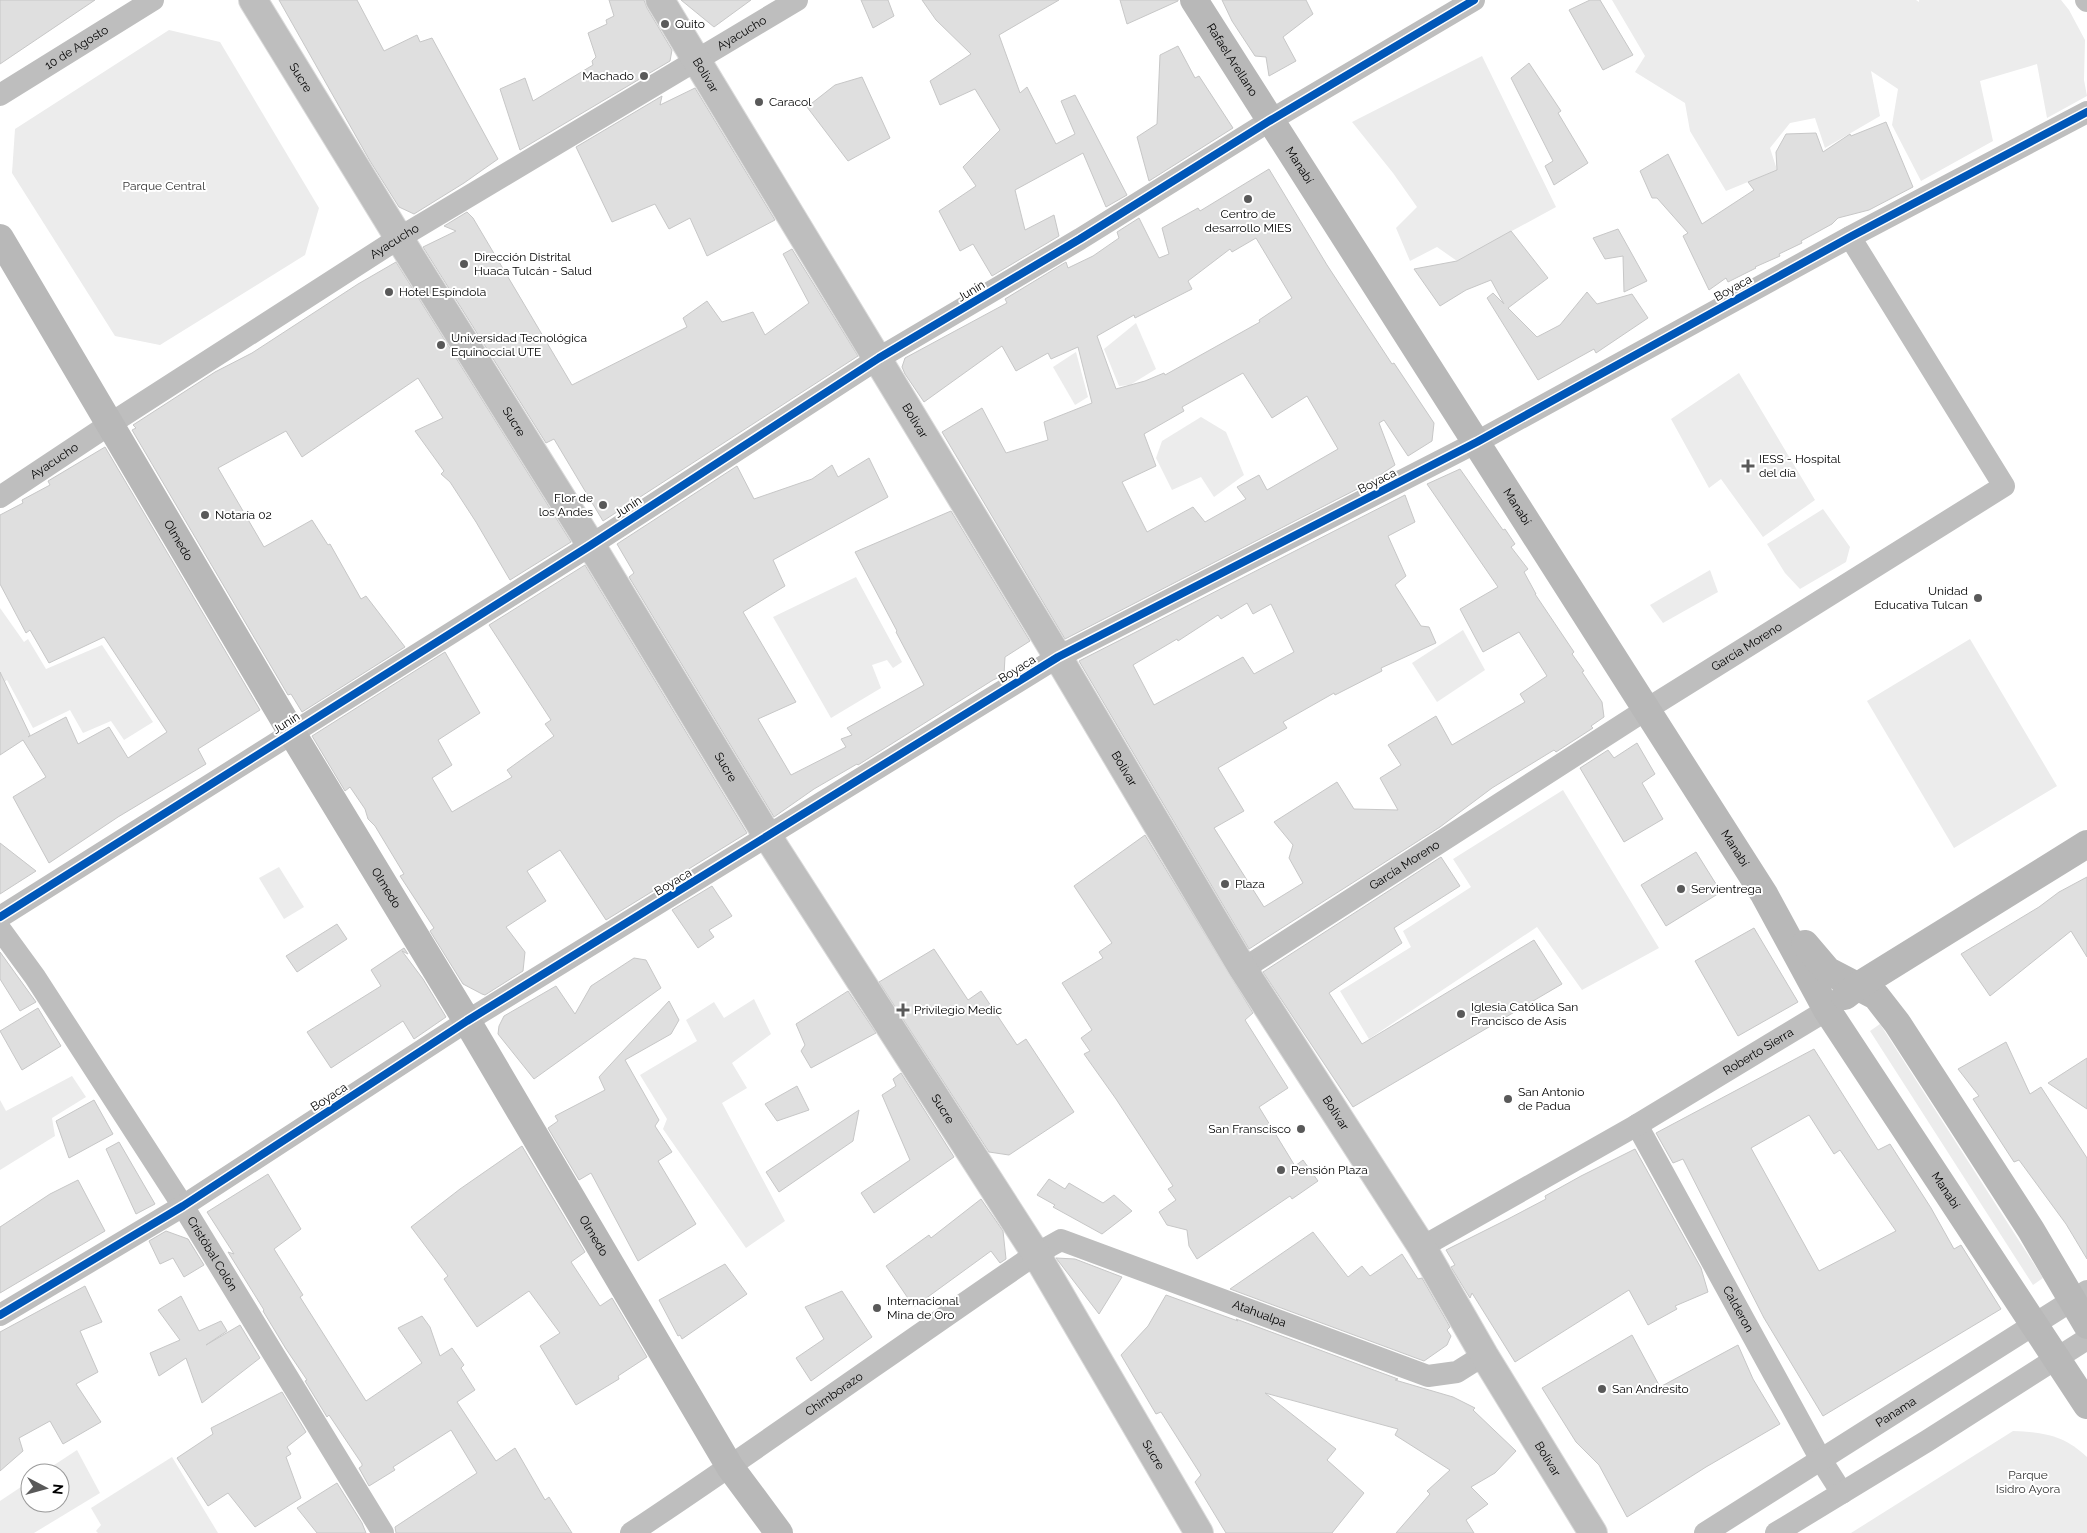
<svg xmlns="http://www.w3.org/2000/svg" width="2087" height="1533" font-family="Raleway,sans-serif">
<rect width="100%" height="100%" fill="#fff"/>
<!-- green -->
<g fill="#ececec">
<polygon points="1612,0 1916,0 1919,2 1919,0 2061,0 2069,10 2085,40 2084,80 2087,96 2047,118 2037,64 1980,81 1993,141 1921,181 1892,125 1898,89 1871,71 1880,116 1825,148 1815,118 1790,123 1770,148 1777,170 1726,191 1690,131 1685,103 1635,72 1645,56"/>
<polygon points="169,30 220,42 319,208 305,255 160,345 115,336 12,173 15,129"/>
<polygon points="1482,56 1556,207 1457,261 1437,247 1410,261 1396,228 1417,207 1393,173 1352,122"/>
<polygon points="1136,323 1156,369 1130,385 1119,386 1104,349"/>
<polygon points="1076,352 1088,397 1075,405 1053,367"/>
<polygon points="1739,373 1815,500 1763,537 1721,479 1709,488 1671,419"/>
<polygon points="1201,417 1226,432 1244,475 1214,497 1201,477 1172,490 1156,458 1162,441"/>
<polygon points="1823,509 1850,547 1846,562 1800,589 1785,573 1767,544"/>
<polygon points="1710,570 1718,592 1663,623 1650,605"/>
<polygon points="856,577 902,662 893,668 887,660 872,665 881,688 831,718 773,617"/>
<polygon points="0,608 24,642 28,639 46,669 102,645 153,722 124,740 111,721 83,733 70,710 33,728 7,680 0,685"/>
<polygon points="1463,630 1485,670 1437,702 1412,663"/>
<polygon points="1970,639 2057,786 1954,848 1867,701"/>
<polygon points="1563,790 1659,948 1582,990 1537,927 1369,1039 1340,991 1411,947 1403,931 1471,887 1453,859"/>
<polygon points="279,867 304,907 284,919 259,878"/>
<polygon points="754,999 771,1034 732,1063 747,1088 722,1103 785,1221 746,1248 663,1129 667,1119 640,1075 697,1041 686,1020 714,1002 724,1018"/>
<polygon points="1880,1024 2043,1278 2033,1285 1870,1031"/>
<polygon points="72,1076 86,1097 52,1118 55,1136 0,1170 0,1100 6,1111"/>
<path d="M2013,1431C2043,1432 2064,1435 2087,1457V1533H1851Z"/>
<polygon points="77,1450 100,1493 34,1533 0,1533 0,1501 30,1481 30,1503 60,1503 60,1473 42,1473"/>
<polygon points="172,1457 218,1533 98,1533 96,1531 101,1525 91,1508"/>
</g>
<!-- building -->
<g fill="#dfdfdf" stroke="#c7c7c7" fill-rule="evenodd">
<polygon points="0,0 95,0 0,64"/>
<polygon points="279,0 357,0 384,51 417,35 420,42 432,38 498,159 464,183 414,214 399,207 370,161"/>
<polygon points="609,0 644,0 647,8 672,50 670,61 520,150 500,89 525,78 533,101 593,65 592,61 596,57 588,33 607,24 606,20 614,16"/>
<polygon points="681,0 751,0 714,27"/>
<polygon points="861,0 888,0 894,16 873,28"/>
<polygon points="922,0 1059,0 999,35 1020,93 1027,87 1056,144 1075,134 1061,101 1075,95 1127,195 1106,207 1083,153 1015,190 1025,230 1054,215 1059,236 992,276 973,244 960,251 939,211 976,186 963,167 1000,130 975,89 940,105 930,81 971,54 936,20"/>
<polygon points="1120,0 1178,0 1178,1 1127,24"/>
<polygon points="1222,0 1306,0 1313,14 1283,37 1296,61 1269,76 1266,57 1255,56 1232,21"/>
<polygon points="1590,0 1600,0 1633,55 1603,70 1569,10"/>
<polygon points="1178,46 1195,78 1199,76 1233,128 1149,181 1137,137 1157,124 1160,55"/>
<polygon points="1529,63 1561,111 1558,113 1588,163 1554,185 1545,166 1553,161 1511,78"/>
<polygon points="862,77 890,138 848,161 807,107 835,85"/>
<polygon points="695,88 775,220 707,256 690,218 669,229 655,204 612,222 576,147 662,96 660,105"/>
<polygon points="1886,122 1913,187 1869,210 1838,218 1832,224 1801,241 1802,243 1779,254 1780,256 1755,267 1756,268 1728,282 1726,278 1709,290 1683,236 1688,233 1657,198 1652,198 1640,171 1668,154 1702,224 1754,190 1748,182 1777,170 1776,152 1786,134 1816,133 1823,152 1850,134 1851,136"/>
<path d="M1269,169L1327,265L1392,364L1394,363L1434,423L1432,441L1408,456L1384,420L1379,423L1395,465L1365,485L1065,639L942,432L982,408L1006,453L1048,440L1044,422L1092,403L1078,347L1051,359L1048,353L1016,371L1002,346L924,402L905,374L902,367L905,358L1007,303L1005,299L1066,262L1068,268L1093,256L1119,238L1117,232L1139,218L1159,258L1169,254L1162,228L1198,208L1200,211ZM1256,238L1292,298L1259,320L1260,322L1165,375L1164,373L1145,381L1116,389L1097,336L1134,315L1135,318L1192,289L1188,281L1230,249L1232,252ZM1243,373L1272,418L1307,396L1338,449L1267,490L1259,475L1237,487L1246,499L1205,522L1193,507L1147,532L1122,482L1156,466L1144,434L1184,411L1182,407Z"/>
<polygon points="467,212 473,218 572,385 687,327 683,318 707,301 722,322 753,312 765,335 809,303 783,254 792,249 858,356 603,521 554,439 546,443 423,247 456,231 444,226"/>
<polygon points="1618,229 1647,281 1624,292 1623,256 1605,259 1593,238"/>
<polygon points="1511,231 1548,278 1508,308 1537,337 1560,325 1587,292 1597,304 1632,294 1648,318 1596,353 1594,349 1538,380 1487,298 1493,293 1504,304 1491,280 1466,290 1440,306 1414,269 1457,261"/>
<polygon points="396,262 571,542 510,580 476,522 450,482 441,474 444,471 415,431 443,418 418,378 302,457 286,431 218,468 264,547 312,520 328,545 330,544 361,599 366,596 405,647 302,712 291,694 288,695 132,430 136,428 133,425 215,372 252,353 358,284"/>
<polygon points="105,447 260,710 198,749 206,764 118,817 49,863 13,797 46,777 23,740 0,755 0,672 30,735 28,737 66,717 78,744 109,727 128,758 167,732 104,637 49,663 30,630 26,633 0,584 0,515 23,503 22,500 50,485 48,481"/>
<polygon points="869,458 888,497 773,560 785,586 743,612 796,702 758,719 791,775 846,747 841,739 852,735 847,728 924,685 896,632 897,631 855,552 951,511 1030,641 1005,657 1004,675 993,680 858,765 857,764 814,789 774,817 629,577 634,573 617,544 737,466 754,499 812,479 832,465 838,477"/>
<path d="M1460,469L1503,530L1505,529L1515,544L1511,547L1528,569L1524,572L1536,594H1535L1574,652L1572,654L1584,671L1582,672L1602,702L1604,717L1591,726L1593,728L1556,752L1554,750L1492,788L1440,827L1249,949L1079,661L1405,495L1415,522L1388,536L1406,576L1395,585L1421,626L1429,627L1436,643L1381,668L1382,671L1335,695L1334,693L1283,722L1287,728L1218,768L1244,811L1214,828L1264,907L1303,883L1289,858L1293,845L1274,822L1337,782L1354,809L1398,810L1380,778L1401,765L1388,745L1436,716L1452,745L1525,702L1520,694L1547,676L1519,632L1483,652L1460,609L1498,587L1427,484ZM1247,603L1253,614L1271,604L1294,652L1254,674L1243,657L1154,705L1133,665L1177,639L1178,641L1218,615L1221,619Z"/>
<polygon points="585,565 747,833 606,920 560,850 527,871 546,901 506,927 525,952 523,971 485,995 482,994 463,984 430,931 434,928 400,876 404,874 375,826 368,819 365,809 350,787 345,791 312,736 445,652 480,713 438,740 452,765 432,778 452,812 512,777 507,770 554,736 545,724 551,720 489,625"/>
<polygon points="1637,743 1655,774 1642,783 1663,819 1624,842 1580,768 1608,750 1614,758"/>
<polygon points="1145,835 1253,1013 1245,1020 1288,1088 1259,1107 1295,1166 1303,1160 1318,1181 1292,1199 1290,1196 1197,1259 1189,1246 1187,1230 1167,1225 1159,1212 1176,1200 1168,1189 1173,1186 1116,1099 1084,1054 1090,1051 1081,1038 1092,1030 1062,983 1103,958 1099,952 1112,943 1074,886"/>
<polygon points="0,843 36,871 0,894"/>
<polygon points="1696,852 1721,892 1666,926 1641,885"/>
<polygon points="1441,857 1460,886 1394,928 1402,943 1329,993 1362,1044 1534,940 1562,984 1353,1107 1263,972"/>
<polygon points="2087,877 2087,957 2071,931 1990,996 1961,954 2039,907 2059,892"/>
<polygon points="712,886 732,916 709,930 714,937 698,948 672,910"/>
<polygon points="337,924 347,939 297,972 286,956"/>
<polygon points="1754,928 1798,1002 1738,1036 1695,961"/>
<polygon points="404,948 408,954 402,951 423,979 446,1017 414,1039 403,1021 331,1068 307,1032 381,986 371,970"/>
<polygon points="934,949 968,1000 981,991 1017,1045 1026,1039 1074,1112 1009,1155 989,1152 879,982"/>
<polygon points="0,952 36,1002 20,1011 0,979"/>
<polygon points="634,958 646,960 661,988 534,1079 498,1034 499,1026 504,1016 556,986 575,1014 591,986"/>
<polygon points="848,991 876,1033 811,1068 801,1051 805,1045 796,1024"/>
<polygon points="669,1001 679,1020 671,1034 625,1060 659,1120 655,1126 672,1152 658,1161 696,1224 638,1261 591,1173 579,1180 548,1128 558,1121 555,1116 605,1090 599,1077"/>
<polygon points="38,1008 61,1046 22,1070 0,1031"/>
<polygon points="2006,1042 2030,1094 2041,1087 2087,1158 2087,1259 2066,1224 2019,1160 2014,1162 1973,1099 1979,1096 1958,1069"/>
<path d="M1814,1049L1878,1150L1890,1144L1931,1208L1954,1249L1961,1245L2001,1309L1823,1416L1764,1318L1683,1159L1673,1163L1656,1133ZM1809,1115L1834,1154L1840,1150L1896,1231L1819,1271L1751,1148Z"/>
<polygon points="2087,1058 2087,1109 2048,1083"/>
<polygon points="901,1073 954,1157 874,1213 861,1193 910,1160 882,1095 896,1086 893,1079"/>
<polygon points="797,1086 809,1110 777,1121 765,1104"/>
<polygon points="94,1100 113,1134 69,1158 56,1121"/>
<polygon points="859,1110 853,1141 779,1192 766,1172"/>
<polygon points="119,1142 155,1204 136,1214 106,1149"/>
<polygon points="522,1146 585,1252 571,1262 600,1306 612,1298 647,1357 618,1376 619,1379 576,1405 540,1346 560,1333 529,1291 477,1327 444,1279 448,1276 411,1227 460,1189"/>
<polygon points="1635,1149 1701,1268 1708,1292 1675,1306 1677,1309 1648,1325 1629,1290 1515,1362 1472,1293 1470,1298 1451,1267 1455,1265 1446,1250 1508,1219 1546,1199 1545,1196 1581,1176"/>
<polygon points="268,1174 301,1229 274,1249 303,1295 300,1297 366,1401 422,1363 398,1328 422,1316 430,1327 440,1356 452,1348 464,1365 461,1368 475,1390 457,1402 496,1461 515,1448 545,1500 549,1497 572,1533 396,1533 395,1527 477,1473 451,1430 393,1467 395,1470 369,1486 359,1468 362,1466 362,1464 329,1415 327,1417 305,1381 307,1380 286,1349 263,1311 264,1310 228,1252 234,1254 207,1212"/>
<polygon points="1049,1179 1065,1189 1069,1183 1103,1203 1114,1195 1132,1211 1102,1234 1053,1207 1055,1205 1037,1195"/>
<polygon points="78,1180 105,1231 0,1293 0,1227 50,1194"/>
<polygon points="981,1199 1003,1231 1006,1259 1000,1263 991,1251 914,1307 886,1266 929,1235 931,1238"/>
<polygon points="166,1231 188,1239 204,1265 184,1277 173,1258 160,1264 149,1241"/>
<polygon points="1313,1232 1348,1277 1362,1266 1370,1276 1402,1254 1418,1279 1422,1278 1450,1327 1447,1330 1451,1336 1447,1345 1424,1361 1230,1289"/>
<polygon points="1056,1258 1075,1259 1122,1277 1099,1314"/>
<polygon points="725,1264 747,1294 682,1339 680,1335 678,1336 659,1300"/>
<polygon points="85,1286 102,1322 80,1331 98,1372 76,1384 101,1422 63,1444 50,1421 19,1438 23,1451 0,1471 0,1332"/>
<polygon points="842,1291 872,1337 811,1381 796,1358 824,1339 805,1307"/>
<polygon points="1166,1295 1238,1321 1236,1319 1398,1379 1395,1380 1453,1397 1475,1408 1473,1410 1516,1451 1495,1473 1471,1487 1488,1504 1466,1520 1474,1533 1396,1533 1430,1494 1427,1491 1450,1470 1395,1435 1398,1429 1265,1393 1336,1449 1327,1460 1364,1493 1332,1533 1226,1533 1195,1482 1201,1475 1161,1412 1156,1414 1121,1355 1148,1326"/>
<polygon points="181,1296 199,1331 221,1321 227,1331 206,1345 240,1325 260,1358 202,1403 186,1358 159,1376 150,1353 180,1340 158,1310"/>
<polygon points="1632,1335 1660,1387 1738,1345 1753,1379 1780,1424 1706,1467 1627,1517 1599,1465 1576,1442 1542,1388"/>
<polygon points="282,1392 306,1432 287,1447 291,1454 286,1457 301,1498 255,1527 228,1493 208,1506 177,1458 213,1434 211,1428"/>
<polygon points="337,1483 362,1523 366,1533 317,1533 297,1508"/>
</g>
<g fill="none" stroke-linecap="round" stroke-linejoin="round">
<!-- primary casing -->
<g stroke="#dbdbdb" stroke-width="30">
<g id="primary">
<path id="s11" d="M253,0L399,238L591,545L768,837L1036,1254L1199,1533"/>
<path id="s12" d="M660,0L1058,657L1243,969L1422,1247L1484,1355L1593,1533"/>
</g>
</g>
<!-- street -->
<g stroke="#bebebe" stroke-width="22">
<polyline points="2086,0 2087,1"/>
<path id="s1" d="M0,95L153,0"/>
<path id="s2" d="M0,497L110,424L399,238L797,0"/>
<polyline points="0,917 591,545 879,358 1080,239 1271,120 1474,0"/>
<path id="s3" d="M0,929L35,977L183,1206L383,1533"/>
<path id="s4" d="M1243,969L1647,709L2004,486L1850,237"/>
<path id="s5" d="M1637,1125L1821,1460L1842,1493"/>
<path id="s6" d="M1422,1247L1637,1125L1827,1010"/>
<polyline points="0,1315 183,1206 467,1021 1058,657 1477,442 1850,237 2087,112"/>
<path id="s7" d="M631,1533C768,1442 901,1346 1036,1254L1061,1240L1428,1376L1457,1372L1484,1355"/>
<path id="s8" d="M1705,1533L2087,1291"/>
<polyline points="1776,1533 1927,1441 2087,1339"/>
</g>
<!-- secondary -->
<g stroke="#b8b8b8" stroke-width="28">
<path id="s9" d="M1194,0L1764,894L1827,1010L2087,1405"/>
<path id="s10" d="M0,238L292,733L467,1021L730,1467L779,1533"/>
<polyline points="1805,944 1828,971 1876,996 1897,1023 2031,1230 2087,1325"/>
<polyline points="1845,996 1858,986 2087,844"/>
</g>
<!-- primary -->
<use href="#primary" stroke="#bebebe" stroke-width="28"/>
<!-- cycleway casing -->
<g stroke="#fff" stroke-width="11">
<g id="cycleway">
<polyline points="0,917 591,545 879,358 1080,239 1271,120 1474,0"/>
<polyline points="0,1315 183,1206 467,1021 1058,657 1477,442 1850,237 2087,112"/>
</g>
</g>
<!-- cycleway -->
<use href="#cycleway" stroke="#0057b8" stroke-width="8"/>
</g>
<!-- markers -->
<g fill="#595959" stroke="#fff" stroke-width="2">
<circle cx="665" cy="24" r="5"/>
<circle cx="644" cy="76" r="5"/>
<circle cx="759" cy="102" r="5"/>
<circle cx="1248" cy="199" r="5"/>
<circle cx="464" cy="264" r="5"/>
<circle cx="389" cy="292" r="5"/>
<circle cx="441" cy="345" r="5"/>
<path d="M1745.5 458.5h5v5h5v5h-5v5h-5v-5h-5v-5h5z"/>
<circle cx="603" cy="505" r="5"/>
<circle cx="205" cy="515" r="5"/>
<circle cx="1978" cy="598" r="5"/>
<circle cx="1225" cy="884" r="5"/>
<circle cx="1681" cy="889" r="5"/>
<path d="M900.5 1002.5h5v5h5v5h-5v5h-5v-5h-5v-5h5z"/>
<circle cx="1461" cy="1014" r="5"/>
<circle cx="1508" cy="1099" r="5"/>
<circle cx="1301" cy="1129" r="5"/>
<circle cx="1281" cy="1170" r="5"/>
<circle cx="877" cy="1308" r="5"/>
<circle cx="1602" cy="1389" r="5"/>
</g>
<g text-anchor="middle" stroke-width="4" stroke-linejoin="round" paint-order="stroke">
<!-- poi labels -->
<g font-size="12" fill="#000" stroke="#fff" text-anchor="start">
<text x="675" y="28">Quito</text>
<text x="634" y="80" text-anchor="end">Machado</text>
<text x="769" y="106">Caracol</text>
<text x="1248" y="218" text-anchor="middle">Centro de<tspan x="1248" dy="14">desarrollo MIES</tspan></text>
<text x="474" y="261">Dirección Distrital<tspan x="474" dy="14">Huaca Tulcán - Salud</tspan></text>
<text x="399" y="296">Hotel Espíndola</text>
<text x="451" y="342">Universidad Tecnológica<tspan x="451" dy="14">Equinoccial UTE</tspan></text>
<text x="1759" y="463">IESS - Hospital<tspan x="1759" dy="14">del día</tspan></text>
<text x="593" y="502" text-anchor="end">Flor de<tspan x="593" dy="14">los Andes</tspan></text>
<text x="215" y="519">Notaría 02</text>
<text x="1968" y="595" text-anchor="end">Unidad<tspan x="1968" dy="14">Educativa Tulcan</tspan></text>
<text x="1235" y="888">Plaza</text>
<text x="1691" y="893">Servientrega</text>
<text x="1471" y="1011">Iglesia Católica San<tspan x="1471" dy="14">Francisco de Asís</tspan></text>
<text x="914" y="1014">Privilegio Medic</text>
<text x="1518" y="1096">San Antonio<tspan x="1518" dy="14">de Padua</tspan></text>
<text x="1291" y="1133" text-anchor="end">San Franscisco</text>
<text x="1291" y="1174">Pensión Plaza</text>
<text x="887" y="1305">Internacional<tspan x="887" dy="14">Mina de Oro</tspan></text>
<text x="1612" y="1393">San Andresito</text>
</g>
<!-- street labels -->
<g font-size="12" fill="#000" stroke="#fff">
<text dy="4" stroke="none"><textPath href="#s2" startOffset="875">Ayacucho</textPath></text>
<text dy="4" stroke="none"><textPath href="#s1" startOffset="90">10 de Agosto</textPath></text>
<text dy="4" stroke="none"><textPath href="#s9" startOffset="71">Rafael Arellano</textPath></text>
<text dy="4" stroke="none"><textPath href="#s12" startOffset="88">Bolivar</textPath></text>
<text dy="4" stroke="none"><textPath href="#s11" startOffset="91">Sucre</textPath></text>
<text dy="4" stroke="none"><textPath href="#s9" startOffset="196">Manabí</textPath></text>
<text dy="4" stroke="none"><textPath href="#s2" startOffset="470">Ayacucho</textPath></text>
<text transform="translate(1733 288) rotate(-29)" y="4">Boyaca</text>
<text transform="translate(971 291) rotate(-31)" y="4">Junín</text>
<text dy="4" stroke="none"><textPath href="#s12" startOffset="492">Bolivar</textPath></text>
<text dy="4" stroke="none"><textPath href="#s11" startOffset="496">Sucre</textPath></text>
<text dy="4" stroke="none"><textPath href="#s2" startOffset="65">Ayacucho</textPath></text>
<text transform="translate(1377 481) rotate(-27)" y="4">Boyaca</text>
<text transform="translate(628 507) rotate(-33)" y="4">Junín</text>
<text dy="4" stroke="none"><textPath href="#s9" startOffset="601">Manabí</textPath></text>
<text dy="4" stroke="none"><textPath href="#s10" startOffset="351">Olmedo</textPath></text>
<text dy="4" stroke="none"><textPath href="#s4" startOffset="598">García Moreno</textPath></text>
<text transform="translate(1017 669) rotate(-32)" y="4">Boyaca</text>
<text transform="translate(286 723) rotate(-32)" y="4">Junín</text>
<text dy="4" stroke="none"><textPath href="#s11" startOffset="901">Sucre</textPath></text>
<text dy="4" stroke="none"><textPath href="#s12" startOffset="898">Bolivar</textPath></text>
<text dy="4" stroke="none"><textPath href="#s9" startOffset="1006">Manabí</textPath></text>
<text dy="4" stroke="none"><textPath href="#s4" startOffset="192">García Moreno</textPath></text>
<text transform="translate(673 882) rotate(-31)" y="4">Boyaca</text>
<text dy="4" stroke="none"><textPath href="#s10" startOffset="756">Olmedo</textPath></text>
<text dy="4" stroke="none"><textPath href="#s6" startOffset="389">Roberto Sierra</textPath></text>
<text transform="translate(329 1097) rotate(-33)" y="4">Boyaca</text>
<text dy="4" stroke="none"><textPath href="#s11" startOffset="1306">Sucre</textPath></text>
<text dy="4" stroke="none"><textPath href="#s12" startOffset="1302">Bolivar</textPath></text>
<text dy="4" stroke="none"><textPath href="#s9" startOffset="1408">Manabí</textPath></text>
<text dy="4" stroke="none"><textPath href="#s10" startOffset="1161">Olmedo</textPath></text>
<text dy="4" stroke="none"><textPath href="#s3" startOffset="388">Cristóbal Colón</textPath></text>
<text dy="4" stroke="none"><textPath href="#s5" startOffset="210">Calderon</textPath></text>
<text dy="4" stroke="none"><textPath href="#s7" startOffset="732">Atahualpa</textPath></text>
<text dy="4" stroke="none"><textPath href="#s7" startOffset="246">Chimborazo</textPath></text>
<text dy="4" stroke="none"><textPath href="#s8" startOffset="226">Panama</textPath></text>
<text dy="4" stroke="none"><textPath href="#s11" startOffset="1711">Sucre</textPath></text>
<text dy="4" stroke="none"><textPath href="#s12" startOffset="1708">Bolivar</textPath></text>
</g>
<!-- park labels -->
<g font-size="12" fill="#333" stroke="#fff">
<text x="164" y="190">Parque Central</text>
<text x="2028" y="1479">Parque<tspan x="2028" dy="14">Isidro Ayora</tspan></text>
</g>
</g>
<!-- north arrow -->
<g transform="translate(45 1488) rotate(96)"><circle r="24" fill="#ffffff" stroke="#999999"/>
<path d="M0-4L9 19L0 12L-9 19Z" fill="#595959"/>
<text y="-8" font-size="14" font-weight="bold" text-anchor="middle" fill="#000000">N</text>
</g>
</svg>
